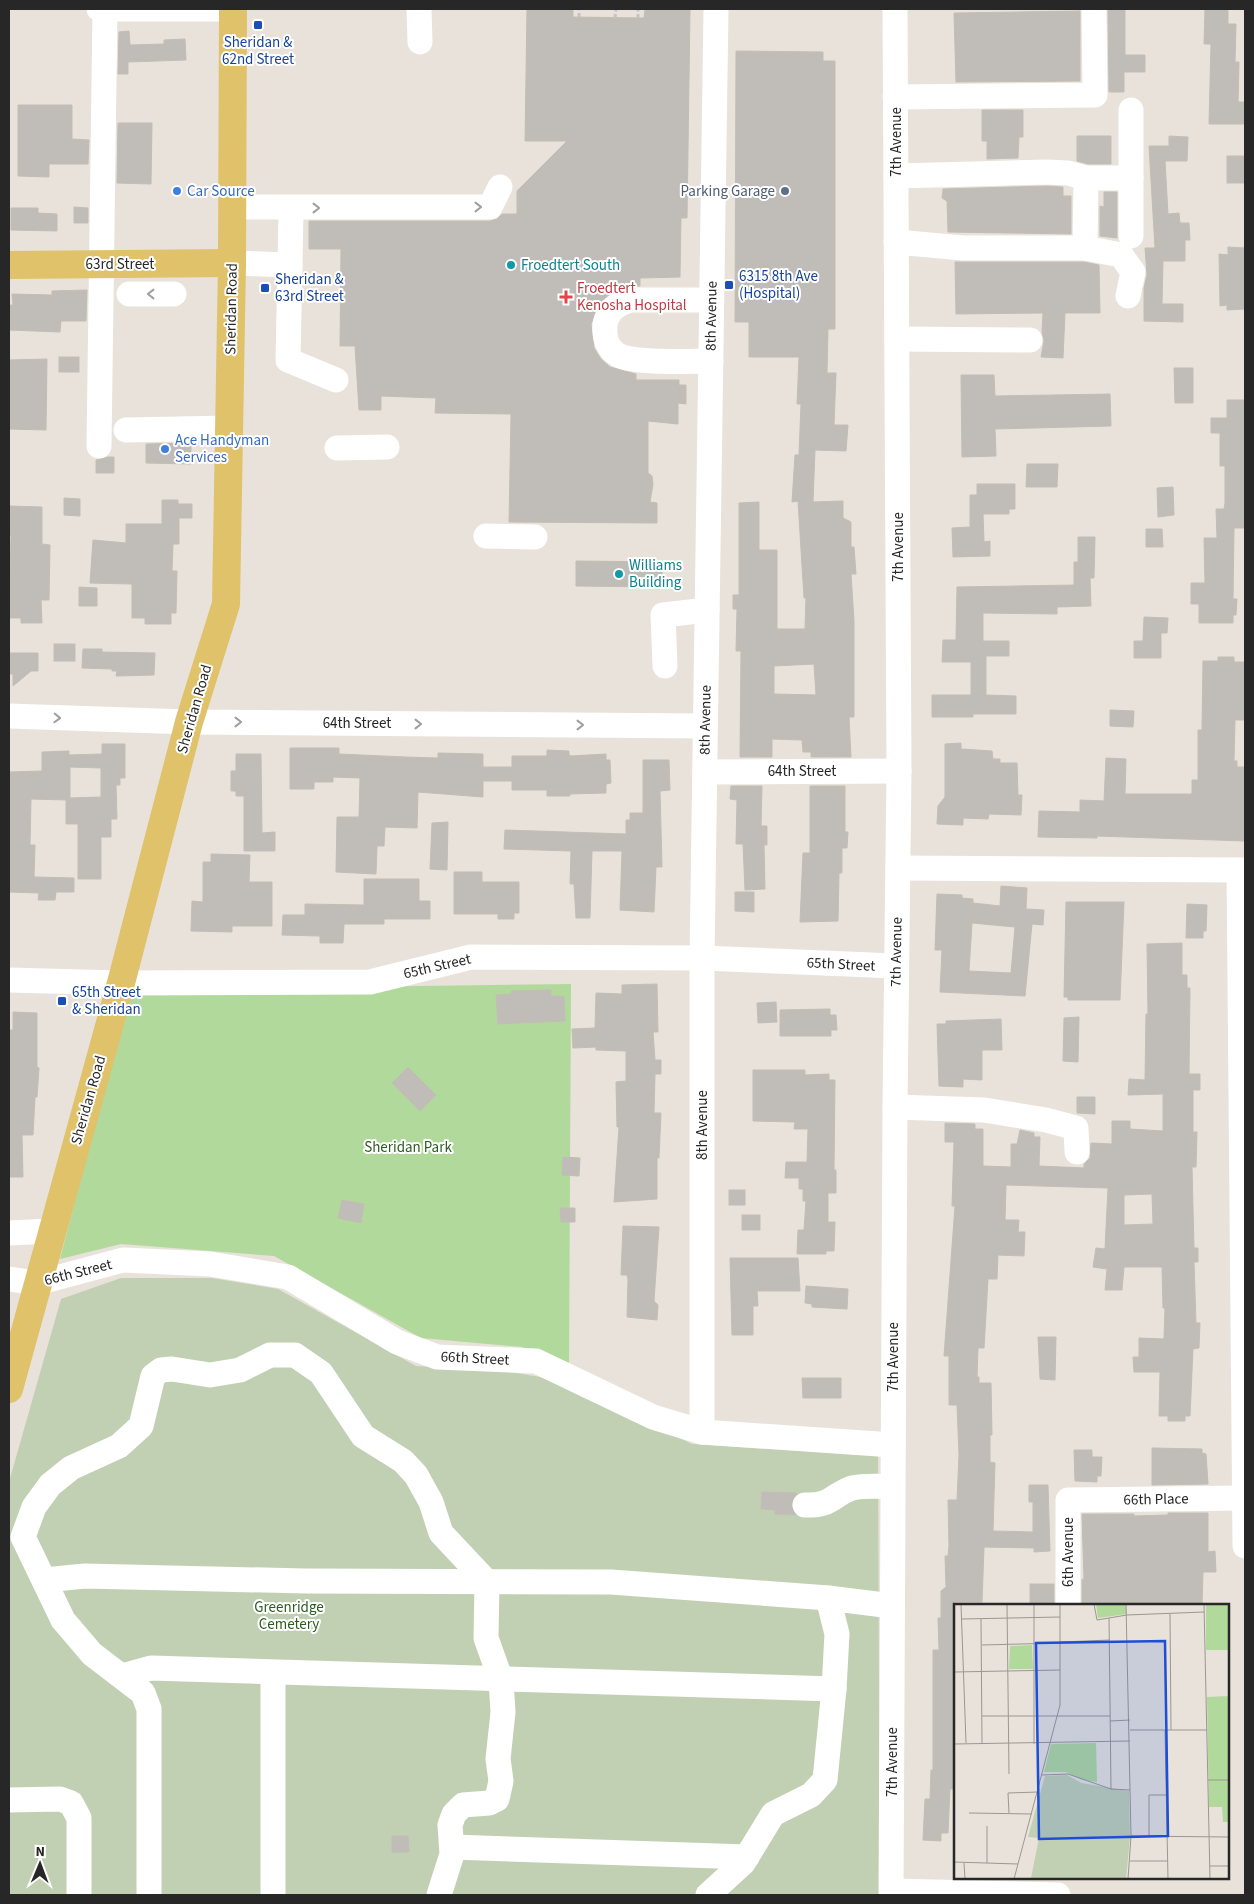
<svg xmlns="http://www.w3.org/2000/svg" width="1254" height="1904" font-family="'Source Sans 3',sans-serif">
<rect width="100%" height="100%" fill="#e8e2da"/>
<!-- green -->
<polygon fill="#b1d99c" points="571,984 569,1364 522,1347 421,1338 274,1256 121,1244 60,1259 130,990"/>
<!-- cemetery -->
<polygon fill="#c1d0b3" points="121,1278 212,1278 278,1289 416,1366 498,1370 559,1380 692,1444 878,1456 880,1895 9,1895 9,1482 61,1299"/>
<!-- building -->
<g fill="#c0bcb7" stroke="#c3beb4" fill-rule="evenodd">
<polygon points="527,9 573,9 573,17 644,18 645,10 690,10 687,218 681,218 680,277 640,278 640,286 627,286 615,290 599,303 591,324 594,348 601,359 610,367 636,374 636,380 679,380 679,385 686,385 686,404 678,403 678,424 648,421 648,473 652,476 653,484 650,502 657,503 657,523 509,522 511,414 435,413 436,398 381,396 381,410 359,410 355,346 340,346 341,249 309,249 309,221 490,221 497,219 502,214 517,214 517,191 567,141 525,141"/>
<polygon points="1108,9 1125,9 1125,55 1145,55 1145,72 1124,72 1124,92 1109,92"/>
<polygon points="1205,9 1228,9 1228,24 1236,24 1235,62 1239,62 1238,102 1245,102 1245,124 1209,124 1211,44 1204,44"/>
<polygon points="1080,11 1080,81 956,82 954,13"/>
<polygon points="129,31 130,45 164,44 164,40 185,39 186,60 128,62 128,74 118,74 119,32"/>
<path d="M736,51L823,52V61H835V329H828L827,373H836L834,425H848L846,451L815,450L813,502L843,501V518L851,522V547H854L856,574H851L854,621V717H849L851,757H811V752H803L802,740L772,739V757H740L741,651H736L737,609H733V595H739V503L759,502V550H777V629H805L806,598H804L798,501L792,502L795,455H799L801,404H797L799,357H749V322H735ZM814,664L816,695L774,694V666Z"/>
<polygon points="18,105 72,105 72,139 89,140 88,164 49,164 49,177 18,176"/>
<polygon points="982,110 1023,110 1023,137 1019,137 1018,158 987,159 987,141 982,141"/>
<polygon points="118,123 152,123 151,184 117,183"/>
<polygon points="1077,136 1111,136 1111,164 1088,164 1077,161"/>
<polygon points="1169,136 1188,137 1187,161 1165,161 1168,214 1179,213 1180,223 1189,223 1190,240 1185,240 1185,261 1163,261 1162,304 1183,304 1183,322 1144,321 1144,288 1147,275 1145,248 1155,248 1149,146 1169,146"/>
<rect x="1227" y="156" width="18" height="27"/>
<polygon points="1047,186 1063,187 1063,196 1071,196 1071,234 948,232 947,201 942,198 943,189"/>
<polygon points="1104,192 1117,192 1117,238 1100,236 1100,206 1104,207"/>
<polygon points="74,207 88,208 88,223 74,223"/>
<polygon points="11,208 38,208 38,213 57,214 57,231 11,230"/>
<polygon points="1228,247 1245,248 1245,309 1227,310 1227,305 1220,306 1219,254 1228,255"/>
<polygon points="955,262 1084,262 1099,265 1100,313 1065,313 1063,358 1041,357 1044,341 1042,332 1043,313 956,314"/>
<polygon points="87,290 86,321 61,321 60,332 9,330 9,305 13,305 12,294 52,295 52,291"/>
<rect x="59" y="357" width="20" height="15"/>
<polygon points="47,359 46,430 9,429 9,360"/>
<polygon points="1174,368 1193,368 1193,403 1175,403"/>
<polygon points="961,375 994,375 995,396 1110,394 1111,426 995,429 996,456 962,457"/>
<polygon points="1227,400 1245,400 1245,521 1244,528 1234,528 1233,599 1237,599 1236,615 1233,615 1233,623 1199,623 1199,604 1191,604 1191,583 1205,583 1204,538 1217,538 1216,509 1224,509 1225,503 1225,466 1220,466 1220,433 1211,433 1211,418 1227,418"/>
<polygon points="191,443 191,464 146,463 146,444"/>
<polygon points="108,457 114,457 114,473 96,473 96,460"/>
<polygon points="1027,464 1058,464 1057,487 1026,487"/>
<polygon points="977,484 1015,484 1015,509 1009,509 1009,514 983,514 984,542 990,541 990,556 953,557 952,528 970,527 970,495 977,495"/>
<polygon points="1173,487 1174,515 1158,517 1157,488"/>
<polygon points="64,498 80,499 80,516 64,515"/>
<polygon points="162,500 178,500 178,504 192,504 192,518 179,518 179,544 173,544 172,571 177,571 176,613 171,613 171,624 145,624 145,618 132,618 132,584 90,583 93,540 126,543 126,524 162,524"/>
<polygon points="9,506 42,507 42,544 50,545 49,600 41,600 42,623 21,623 21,618 9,618 11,535 9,535"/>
<polygon points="1146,529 1162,529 1163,547 1146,547"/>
<polygon points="1078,537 1095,537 1094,578 1090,578 1091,606 1057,607 1057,614 983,613 983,641 1009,641 1009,656 986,656 986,695 1016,696 1016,714 973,714 973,717 932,717 932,695 971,695 971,662 942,662 943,640 956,640 957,587 1074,585 1074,562 1078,562"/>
<polygon points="576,561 662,562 662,587 576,586"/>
<polygon points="79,587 97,588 97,606 79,606"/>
<polygon points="1144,617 1168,618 1167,633 1161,633 1161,658 1134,658 1134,641 1143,641"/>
<rect x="54" y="644" width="21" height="17"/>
<polygon points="83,649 102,649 102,652 155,653 154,675 116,676 117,671 112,671 112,669 82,668"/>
<polygon points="9,653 38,653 38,671 31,671 13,686 13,674 9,674"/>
<polygon points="1218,657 1234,657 1234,662 1245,662 1245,720 1235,720 1234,761 1237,761 1237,767 1245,767 1245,841 1097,836 1097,838 1038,837 1039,811 1080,812 1080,800 1104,801 1106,758 1126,759 1125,794 1192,794 1192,780 1198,780 1198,730 1202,730 1203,661 1218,661"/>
<polygon points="1110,710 1134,711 1133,727 1110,726"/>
<polygon points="961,743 961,749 992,751 993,759 1000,759 1000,763 1017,763 1018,795 1022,795 1021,815 989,814 988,819 963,818 963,825 937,824 938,806 945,797 945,744"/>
<path d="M102,744H125V778H120V785H116L117,819H111V837H101V879H78V824H66V800L31,799L30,845H35L34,877L74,878V892H56L55,900H38L39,893L9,892V772L42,771V752L69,751V755L102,754ZM70,767L101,768V797L70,798Z"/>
<polygon points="290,748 339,748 339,754 406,757 438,758 438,753 483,754 483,767 512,767 512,756 547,756 547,750 569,751 569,755 571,756 606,754 606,760 610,760 611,783 606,784 606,793 570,794 570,796 547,796 547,790 512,790 512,781 483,781 483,797 418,792 417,828 385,827 384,846 377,846 376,874 336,872 337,817 359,817 360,778 333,777 333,782 314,782 314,789 290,789"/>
<polygon points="236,754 261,754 262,833 275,832 275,851 244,851 244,796 236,796 236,791 231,791 231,771 236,771"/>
<polygon points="643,760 669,760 670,790 660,791 662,867 656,867 654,912 620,910 622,851 592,851 590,918 576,918 574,884 570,884 571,851 504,849 505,830 626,834 626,820 630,820 630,813 643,813"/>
<polygon points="731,786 762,786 761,826 767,826 767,845 764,845 765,889 745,890 743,844 736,844 737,800 730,799"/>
<polygon points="810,786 845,786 845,832 848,832 847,848 842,848 842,873 839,873 838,921 800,922 803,853 810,853"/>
<polygon points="448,822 447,870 430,869 432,823"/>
<polygon points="211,854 250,855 249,882 272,882 272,926 232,926 232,932 191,931 192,901 203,902 203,862 211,862"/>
<polygon points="454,872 482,872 482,882 519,882 519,913 514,913 514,919 498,919 498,914 454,914"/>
<polygon points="364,879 419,879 419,901 430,901 430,919 384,919 384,924 344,924 343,943 320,943 320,936 282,935 283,915 305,915 305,904 364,905"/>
<path d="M1001,886L1027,888L1026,909L1044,910L1043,925L1032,924L1025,996L940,992L942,950H935L937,894L962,895V898L973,899V903L1000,906ZM972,923L1015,927L1011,973L969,971Z"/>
<polygon points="735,892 754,892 754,912 735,911"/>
<polygon points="1066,902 1124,902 1120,1000 1068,1000 1068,997 1064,997"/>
<polygon points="1187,904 1207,905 1206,931 1203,931 1203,938 1186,938"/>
<path d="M1182,943V975H1187V988H1190L1189,1074H1200V1090H1193V1132H1197L1196,1167H1192L1194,1248H1198V1262H1194L1196,1323H1200L1199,1348L1193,1349L1190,1416H1185V1421H1168V1416H1159L1160,1372H1134L1133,1357H1139V1338L1164,1339L1165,1308H1163L1162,1267H1124L1122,1290H1105L1107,1269L1093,1267L1096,1248L1105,1249L1108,1188L1006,1185L1005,1220H1019L1018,1232H1025L1024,1256L998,1255L997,1279H988L984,1348H978L977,1377H979V1383H991L992,1435H990V1462L995,1463L993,1531L1033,1532V1502H1029V1485H1048L1050,1551L1034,1552V1548L984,1547L982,1602H955V1789H950L948,1833H941V1841L923,1840L925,1799H930L931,1770H933V1650H939L938,1618H941V1591L946,1587L945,1556H948L949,1546L948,1500H957L959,1455L957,1405H949V1356H944L955,1206H952L954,1142H945V1123L975,1124V1129H983V1166L1011,1167V1144H1017L1020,1130L1034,1133V1137H1040L1039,1166L1084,1168V1164L1090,1158L1091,1143L1112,1144V1121H1130V1129L1163,1131V1094L1128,1095L1129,1079L1145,1080L1146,1014H1148L1147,944ZM1152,1194L1153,1224L1124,1225V1195Z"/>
<polygon points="657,984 658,1032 653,1032 655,1060 661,1060 661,1074 655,1074 654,1113 661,1113 659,1158 657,1158 657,1199 614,1202 619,1127 617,1127 616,1082 626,1081 626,1051 596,1050 596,1047 573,1048 572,1029 595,1028 596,993 622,994 622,985"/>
<polygon points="551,990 551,996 564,996 565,1021 498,1024 496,995 511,994 511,991"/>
<polygon points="776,1002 777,1022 758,1023 757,1003"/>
<polygon points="830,1009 830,1015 836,1015 837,1030 831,1030 831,1036 780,1036 780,1010"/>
<polygon points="13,1012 37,1013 37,1067 39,1068 37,1097 35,1097 33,1135 22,1135 23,1177 9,1177 9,1030 13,1030"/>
<polygon points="1079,1017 1078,1062 1063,1061 1064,1018"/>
<polygon points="1001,1019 1002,1050 982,1050 982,1080 963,1079 963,1087 939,1086 937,1024 946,1024 946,1021"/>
<polygon points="408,1067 436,1095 420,1111 392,1083"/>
<polygon points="753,1070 805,1070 805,1075 829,1074 829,1080 835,1080 834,1170 836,1170 836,1193 828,1193 828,1222 835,1222 834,1251 826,1251 826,1254 797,1254 798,1230 804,1230 806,1201 803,1201 803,1189 799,1189 799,1178 785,1178 786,1162 807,1162 808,1129 794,1129 795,1122 753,1121"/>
<polygon points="1077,1097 1095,1097 1095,1114 1077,1113"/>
<polygon points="563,1157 580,1158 579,1176 562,1175"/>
<rect x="729" y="1190" width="16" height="15"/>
<polygon points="342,1200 364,1204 361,1223 338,1218"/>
<polygon points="560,1208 575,1208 575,1222 561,1222"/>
<rect x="742" y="1215" width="18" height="15"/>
<polygon points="623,1226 659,1227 654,1301 658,1305 657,1320 627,1317 628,1279 627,1275 621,1275"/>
<polygon points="730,1258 798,1258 800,1291 757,1291 758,1306 753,1306 753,1335 732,1335"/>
<polygon points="806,1286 848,1289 847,1309 812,1307 812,1304 805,1303"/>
<polygon points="1038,1337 1056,1337 1055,1380 1040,1379"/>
<polygon points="802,1378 841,1378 841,1398 803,1398"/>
<polygon points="1152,1448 1202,1449 1202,1453 1206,1454 1208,1484 1152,1485"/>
<polygon points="1074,1450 1092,1450 1092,1457 1102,1457 1101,1476 1097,1476 1097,1482 1075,1481"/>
<polygon points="762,1492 797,1493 791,1505 796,1515 775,1514 775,1510 761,1509"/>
<polygon points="1168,1513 1208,1513 1208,1552 1215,1551 1216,1572 1203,1572 1202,1605 1082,1605 1082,1579 1084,1580 1082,1514 1134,1514 1134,1516 1168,1515"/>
<rect x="1030" y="1584" width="24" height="21"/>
<polygon points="392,1836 408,1836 409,1852 392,1852"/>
</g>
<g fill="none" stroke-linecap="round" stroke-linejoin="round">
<!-- path -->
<g stroke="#c3c3c3" stroke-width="3" stroke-dasharray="4 2.5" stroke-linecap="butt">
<polyline points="579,17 579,9"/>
<polyline points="615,18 616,9"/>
<polyline points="638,18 638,9"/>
</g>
<!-- minor -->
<g stroke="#fff" stroke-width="25">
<polyline points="99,9 233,9"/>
<polyline points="419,9 420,42"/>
<polyline points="895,97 1095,95 1094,9"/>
<polyline points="1131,110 1131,178"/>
<polyline points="896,176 1047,172 1068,173 1086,178"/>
<polyline points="232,207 490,207 500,187"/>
<polyline points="896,242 963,248 1085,248 1121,255 1133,272 1128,296"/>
<polyline points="1085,248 1086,178 1131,178 1131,236"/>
<polyline points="232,263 290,265 288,360 336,380"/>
<polyline points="290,265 291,208"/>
<polyline points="129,294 174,294"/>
<polyline points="897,339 1030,340"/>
<path d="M711,361C689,361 635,364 618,355C607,349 604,336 605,325C607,310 618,303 631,300H711"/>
<polyline points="126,430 229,428"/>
<polyline points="99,446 105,9"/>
<polyline points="337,448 387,447"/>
<polyline points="486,536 535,537"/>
<polyline points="665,666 663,615 707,610"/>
<polyline points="9,716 189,722 705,726"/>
<polyline points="705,772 899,771"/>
<polyline points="898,868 1245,870"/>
<polyline points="1239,870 1245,1546"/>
<polyline points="9,980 121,983 370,982 471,957 702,958 896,966"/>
<polyline points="895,1107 984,1110 1046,1120 1076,1128 1077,1152"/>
<polyline points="9,1233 51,1231"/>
<polyline points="9,1279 37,1283 123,1260 210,1264 288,1277 397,1342 437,1357 536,1361 653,1417 702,1432 893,1445"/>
<polyline points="702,1432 702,958 716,9"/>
<path d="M805,1505C832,1506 832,1495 852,1488C865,1485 880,1487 892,1486"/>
<polyline points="44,1580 85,1576 305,1581 611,1582 828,1598 892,1606"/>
<polyline points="1068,1605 1068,1500 1245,1498"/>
<polyline points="122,1676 151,1668 834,1689"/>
<polyline points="9,1800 60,1799 71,1803 79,1818 79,1895"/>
<polyline points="452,1847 747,1857"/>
<polyline points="892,1891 1058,1895"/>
<polyline points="149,1895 149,1709 143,1693 92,1654 63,1620 23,1537 34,1507 50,1485 71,1468 119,1446 141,1426 153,1376 161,1370 172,1369 210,1375 240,1370 270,1355 295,1355 321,1373 363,1436 403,1461 416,1475 431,1502 441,1533 487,1582 486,1638 501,1680 503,1712 498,1759 501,1781 497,1799 489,1803 463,1805 454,1814 450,1825 452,1854 439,1895"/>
<polyline points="273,1895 273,1673"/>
<polyline points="708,1895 743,1863 773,1814 811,1795 825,1780 834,1689 837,1634 828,1598"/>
<polyline points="891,1895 895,1107 899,771 895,9"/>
</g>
<!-- major -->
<g stroke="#dfc269" stroke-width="28">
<polyline points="9,265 232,263"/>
<polyline points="9,1389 121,983 189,722 226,604 232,263 233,9"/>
</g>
</g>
<!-- one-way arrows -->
<defs><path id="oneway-chevron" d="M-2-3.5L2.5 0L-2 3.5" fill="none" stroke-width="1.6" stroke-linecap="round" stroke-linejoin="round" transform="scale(1.25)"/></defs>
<g stroke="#9e9e9e">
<use href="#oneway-chevron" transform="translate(478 207)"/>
<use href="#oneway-chevron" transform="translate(316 208)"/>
<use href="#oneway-chevron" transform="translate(151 294) rotate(-180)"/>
<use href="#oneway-chevron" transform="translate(57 718) rotate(2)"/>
<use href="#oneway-chevron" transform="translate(238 722)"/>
<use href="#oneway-chevron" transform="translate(418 724)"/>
<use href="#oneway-chevron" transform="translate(580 725)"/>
</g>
<!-- markers -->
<g fill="#1a4fb4" stroke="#fff" stroke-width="2">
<rect x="253" y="20" width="10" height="10" rx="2.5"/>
<rect x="724" y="280" width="10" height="10" rx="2.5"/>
<rect x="260" y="283" width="10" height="10" rx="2.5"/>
<rect x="57" y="996" width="10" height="10" rx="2.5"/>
</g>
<g fill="#3f7fe0" stroke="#fff" stroke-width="2">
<circle cx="177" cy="191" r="5"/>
<circle cx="165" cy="449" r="5"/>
</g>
<circle fill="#5c6f8a" stroke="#fff" stroke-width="2" cx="785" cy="191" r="5"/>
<g fill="#0f9aa8" stroke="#fff" stroke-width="2">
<circle cx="511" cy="265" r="5"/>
<circle cx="619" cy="574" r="5"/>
</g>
<path fill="#e0444e" stroke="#fff" stroke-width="2" d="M563.5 289.5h5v5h5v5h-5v5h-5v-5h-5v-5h5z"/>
<g text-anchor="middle" stroke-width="4" stroke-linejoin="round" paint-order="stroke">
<!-- transit labels -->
<g font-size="15" fill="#164399" stroke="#fff" text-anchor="start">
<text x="258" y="47" text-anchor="middle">Sheridan &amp;<tspan x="258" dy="17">62nd Street</tspan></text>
<text x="739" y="281">6315 8th Ave<tspan x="739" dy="17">(Hospital)</tspan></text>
<text x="275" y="284">Sheridan &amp;<tspan x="275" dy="17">63rd Street</tspan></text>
<text x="72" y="997">65th Street<tspan x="72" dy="17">&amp; Sheridan</tspan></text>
</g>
<!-- street labels -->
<g font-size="15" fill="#272727" stroke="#fff">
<text transform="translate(896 142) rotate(-90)" y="5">7th Avenue</text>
<text x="120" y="269">63rd Street</text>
<text transform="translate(231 309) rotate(-89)" y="5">Sheridan Road</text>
<text transform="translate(711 316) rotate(-89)" y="5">8th Avenue</text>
<text transform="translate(898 547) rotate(-90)" y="5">7th Avenue</text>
<text transform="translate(194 709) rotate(-74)" y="5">Sheridan Road</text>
<text transform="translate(705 720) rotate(-89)" y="5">8th Avenue</text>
<text x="357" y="728">64th Street</text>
<text x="802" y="776">64th Street</text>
<text transform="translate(896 952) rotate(-89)" y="5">7th Avenue</text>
<text transform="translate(841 964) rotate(3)" y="5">65th Street</text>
<text transform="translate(437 966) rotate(-13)" y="5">65th Street</text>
<text transform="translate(88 1100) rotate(-74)" y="5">Sheridan Road</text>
<text transform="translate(702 1125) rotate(-90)" y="5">8th Avenue</text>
<text transform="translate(78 1272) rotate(-14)" y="5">66th Street</text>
<text transform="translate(893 1357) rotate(-90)" y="5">7th Avenue</text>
<text transform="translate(475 1358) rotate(3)" y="5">66th Street</text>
<text transform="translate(1156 1499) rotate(-1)" y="5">66th Place</text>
<text transform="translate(1068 1552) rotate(-90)" y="5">6th Avenue</text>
<text transform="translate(892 1762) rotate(-90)" y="5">7th Avenue</text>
</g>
<!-- shop labels -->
<g font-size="15" fill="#366cbe" stroke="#fff" text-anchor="start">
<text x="187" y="196">Car Source</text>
<text x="175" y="445">Ace Handyman<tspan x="175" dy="17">Services</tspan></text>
</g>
<!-- service labels -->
<g font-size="15" fill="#4e5e75" stroke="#fff" text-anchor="end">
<text x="775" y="196">Parking Garage</text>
</g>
<!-- culture labels -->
<g font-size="15" fill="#0d838f" stroke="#fff" text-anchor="start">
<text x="521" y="270">Froedtert South</text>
<text x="629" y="570">Williams<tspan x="629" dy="17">Building</tspan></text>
</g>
<!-- health labels -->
<g font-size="15" fill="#be3a42" stroke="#fff" text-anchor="start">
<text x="577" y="293">Froedtert<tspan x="577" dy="17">Kenosha Hospital</tspan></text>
</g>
<!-- park labels -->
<g font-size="15" fill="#2d5a21" stroke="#fff">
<text x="408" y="1152">Sheridan Park</text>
<text x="289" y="1612">Greenridge<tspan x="289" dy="17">Cemetery</tspan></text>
</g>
</g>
<!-- overview -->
<g transform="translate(954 1604)">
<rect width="275" height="275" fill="#e8e2da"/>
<path d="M142,0H171L173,10L144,14ZM252,0H275V46H252ZM78,41L79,65H55L56,42ZM275,92V218H269L268,203H255L253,93ZM142,139L143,178L128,176L112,168H90L97,140Z" fill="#b1d99c"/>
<path d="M113,171L127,179L175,187L176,233L172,275L77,274L85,234L74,233L91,172Z" fill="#c1d0b3"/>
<path fill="none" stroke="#9b9792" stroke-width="1" d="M7,0L12,139M53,0L55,170M80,0V140M140,0L143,16L173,11L250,8M172,0L177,232L174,275M250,0L256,275M216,10L217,126M155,14L157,185M8,15L106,13M27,15L28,140M106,38L156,36M28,41L106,39M0,68L106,66M28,112H156M156,117L176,116M176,126H253M211,126L214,275M0,140L176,137M88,171L114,170L157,185L176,186M254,176H275M15,209L78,210M55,209L54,189L84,188M33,222V259M177,232L275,233M195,232V191H213M176,257H214M0,258L64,260M10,259L11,275M256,262H275M60,275L106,101V0"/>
<path fill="#1d4ed8" fill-opacity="0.15" stroke="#1d4ed8" stroke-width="2.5" d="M211,37L214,232L85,235L82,39Z"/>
<rect width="275" height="275" fill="none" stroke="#272727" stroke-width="2.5"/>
</g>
<!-- border -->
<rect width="1254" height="1904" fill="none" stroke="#272727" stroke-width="20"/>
<!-- north arrow -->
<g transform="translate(40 1864) rotate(1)" stroke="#ffffff" stroke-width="4" paint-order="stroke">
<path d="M0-4L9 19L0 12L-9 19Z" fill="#272727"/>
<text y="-8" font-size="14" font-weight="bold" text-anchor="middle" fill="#272727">N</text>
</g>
</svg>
